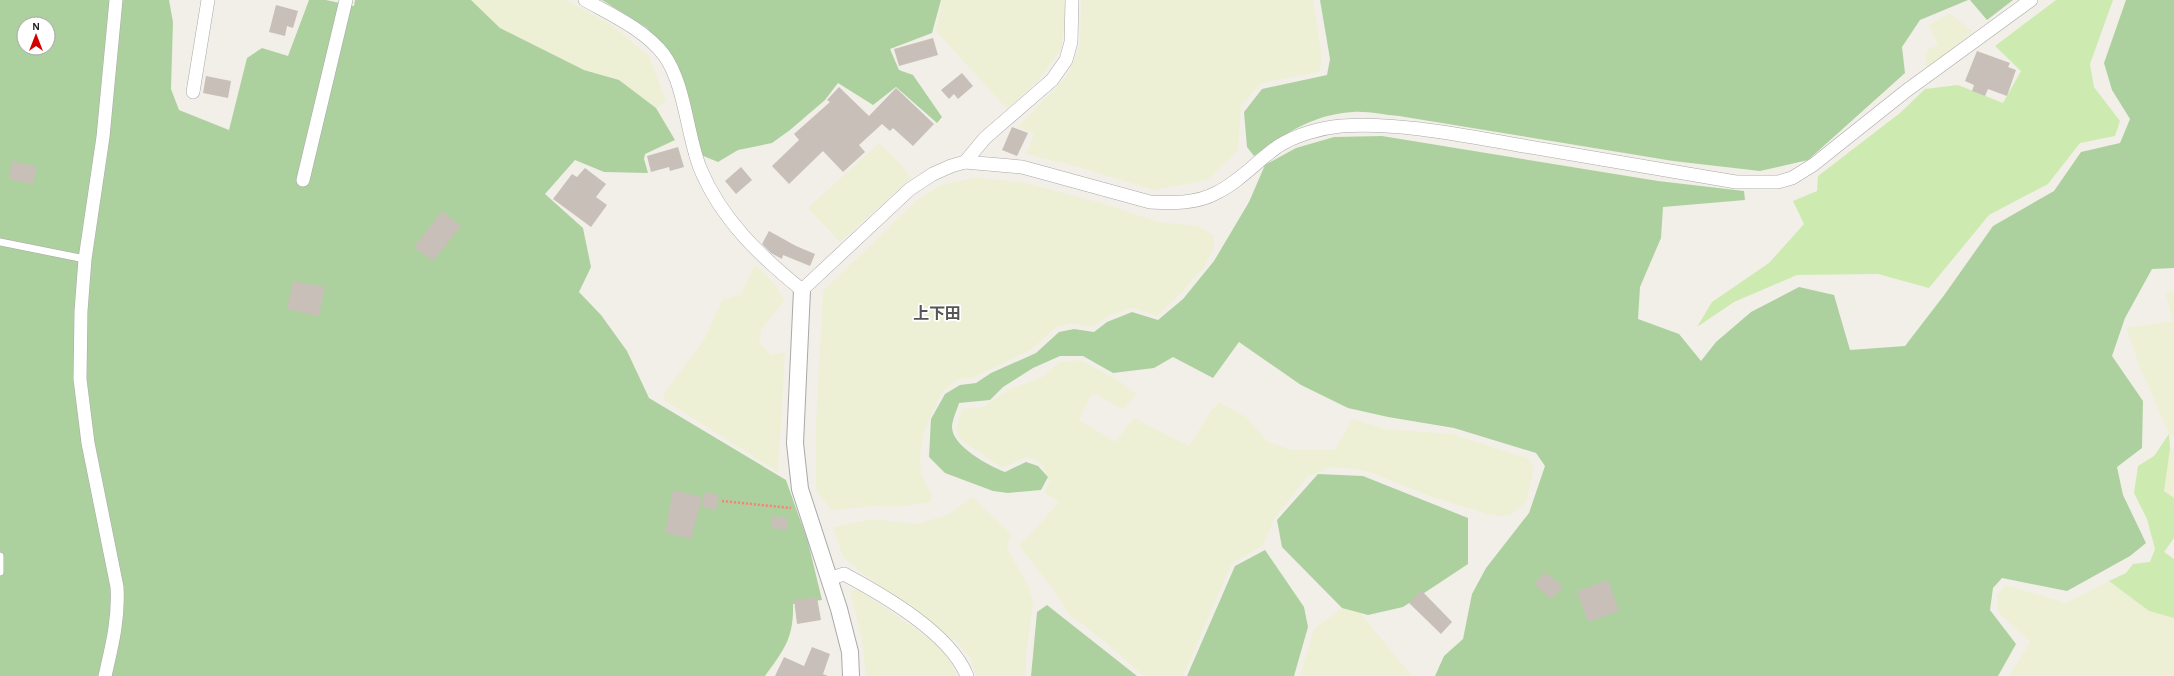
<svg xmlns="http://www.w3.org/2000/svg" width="2174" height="676" font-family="'Alegreya Sans','Noto Sans JP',sans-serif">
<rect width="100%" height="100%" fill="#f2efe9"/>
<!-- farmland -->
<g fill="#eef0d5">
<polygon points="471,0 566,0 610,24 649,56 666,101 656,108 619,80 580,68 500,28"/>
<polygon points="942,0 1064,0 1066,8 1061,49 1038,81 1007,109 936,31"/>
<polygon points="1081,0 1313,0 1322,59 1319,72 1261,83 1241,106 1238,150 1207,180 1154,190 1078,167 1026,154 1034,134 1018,127 1066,77 1080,46"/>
<polygon points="1950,13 1973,32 1927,70 1925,57 1927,50 1938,45 1929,25"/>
<polygon points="879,143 901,164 911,178 840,242 808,208"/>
<polygon points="976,178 1022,182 1101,203 1158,222 1198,226 1214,236 1214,247 1205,266 1182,292 1157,316 1132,308 1109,316 1092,327 1072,323 1056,327 1031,350 972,378 957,380 942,392 924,431 920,455 921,474 932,496 931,502 899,507 876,506 831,510 816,490 816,424 823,291 917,200 943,184"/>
<polygon points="755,264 777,287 784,301 762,328 759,342 771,355 785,352 778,472 664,400 663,395 704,340 722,300 741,294"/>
<polygon points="2174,291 2174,436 2169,434 2141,370 2126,328 2173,321 2165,292"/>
<polygon points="1080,360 1119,381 1137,394 1123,409 1092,393 1079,420 1115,442 1134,418 1189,446 1211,411 1219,402 1246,417 1268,442 1293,450 1335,450 1352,419 1385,429 1451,434 1528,458 1534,467 1527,501 1511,515 1494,516 1432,497 1372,473 1352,468 1326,467 1324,471 1308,476 1274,519 1263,546 1232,563 1183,676 1144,676 1097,635 1069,615 1053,589 1019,546 1059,502 1044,493 1050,481 1041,463 1027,457 1002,468 961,440 956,430 962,409 983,407 1008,390 1042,377 1060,362"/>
<polygon points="2170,449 2174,449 2174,498 2164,491"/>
<polygon points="972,497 1011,534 1007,548 1028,585 1033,603 1026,656 1026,676 976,676 971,658 956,641 863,574 843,557 833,527 873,519 916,524 948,515"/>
<polygon points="2109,581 2149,611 2174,618 2174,676 2009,676 2030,642 1998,612 1997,595 2006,585 2066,603"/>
<polygon points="857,589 936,643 949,659 957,676 866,676 862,641 850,591"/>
<polygon points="1342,608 1360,613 1412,676 1300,676 1314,629"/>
</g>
<!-- grass -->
<g fill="#cdebb0">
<polygon points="2056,0 2113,0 2090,64 2094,87 2120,121 2115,136 2080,143 2048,184 1989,215 1929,288 1878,274 1797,275 1734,302 1697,327 1712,302 1769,263 1804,224 1793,201 1817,191 1818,176 1900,113 1925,89 1958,85 2003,103 2021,71 1995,46"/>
<polygon points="2169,434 2170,449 2164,491 2174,498 2174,538 2164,552 2174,559 2174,618 2149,611 2109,581 2126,573 2133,564 2150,562 2155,549 2147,519 2134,493 2138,466 2154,456"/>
</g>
<!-- forest -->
<g fill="#add19e" fill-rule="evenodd">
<path d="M0,0H169L173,22L171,89L179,110L229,130L247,58L262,48L288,56L309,0H326L354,6L355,0H471L500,28L584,70L619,80L656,108L675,140L645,154L644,159L648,173L604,172L575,160L545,194L583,228L591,267L579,292L601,315L627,351L649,398L786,480L808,542L822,600L793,604C794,638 784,650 765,676H0ZM24,24H48V48H24Z"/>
<polygon points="602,0 941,0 932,33 890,49 899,70 913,75 942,117 937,123 896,87 873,105 838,83 825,100 790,130 772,143 738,150 718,162 701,155 671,55 647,28"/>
<path d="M1320,0H1968L1920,20L1902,47L1905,73L1808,160L1760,171L1673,161L1399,116C1384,115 1368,111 1353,112C1314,114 1284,134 1254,156L1247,147L1244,112L1262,89L1327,75L1330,59Z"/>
<polygon points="1970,0 2013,0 1987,20"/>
<path d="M2126,0H2174V268L2152,269L2125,318L2112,356L2143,401L2142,448L2117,467L2123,495L2146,543L2130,556L2067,591L2002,578L1993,588L1990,610L2016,644L1998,676H1435L1444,656L1463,639L1472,594L1486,568L1529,513L1545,466L1536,453L1454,428L1388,417L1348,408L1301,385L1239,342L1213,378L1173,357L1154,368L1113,373L1083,356H1060L1033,368L1003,387L990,400L959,403C957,410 952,420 952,427C952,446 989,466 1005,472L1026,462L1038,466L1048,477L1041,490L1008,493L993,491L945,473L929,457L931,419L945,394L960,385L976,383L991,373L1036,353L1059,332L1074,329L1094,332L1107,322L1132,312L1158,320L1183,299L1214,261L1249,202L1265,165L1296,148L1334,137L1382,136L1658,181L1744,191L1745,200L1663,207L1661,238L1640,287L1638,319L1679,334L1701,361L1716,342L1751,312L1799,287L1834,295L1850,350L1905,346L1945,294L1993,226L2054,191L2081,152L2120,143L2130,119L2112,90L2104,63Z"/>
<polygon points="1318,474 1363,476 1468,518 1468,564 1403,607 1368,615 1342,608 1282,547 1277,520"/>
<polygon points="1265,550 1304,607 1308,627 1294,676 1187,676 1235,566"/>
<polygon points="1047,605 1137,676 1031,676 1037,612"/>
</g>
<!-- building -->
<g fill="#c7bfb8">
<polygon points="276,5 298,11 293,28 287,26 285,36 269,32"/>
<polygon points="933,38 938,55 899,66 894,49"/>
<polygon points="1977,51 2010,63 2008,67 2016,70 2007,96 1988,89 1985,96 1972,91 1974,85 1965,81"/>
<polygon points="962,73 973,86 958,99 954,94 949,99 941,90"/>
<polygon points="206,76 231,81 228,98 203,93"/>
<polygon points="839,87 869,116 896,88 934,124 913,146 893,128 890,131 882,124 859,145 865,152 843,172 823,151 789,184 772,166 799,140 794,134 830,102 827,100"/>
<polygon points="1012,127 1028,133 1017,156 1002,150"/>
<polygon points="678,147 684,167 670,171 669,167 651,172 647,156"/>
<polygon points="12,161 37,167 33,184 9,179"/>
<polygon points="741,167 752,180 736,194 725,181"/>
<polygon points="585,168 606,184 596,197 607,205 591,227 553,199 572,174 577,177"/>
<polygon points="442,211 461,226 433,261 414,247"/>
<polygon points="769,231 796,246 815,254 810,266 783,255 782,259 771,253 762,244"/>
<polygon points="293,281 325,287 319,316 287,309"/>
<polygon points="673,490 702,497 691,539 665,533"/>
<polygon points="705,492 719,495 716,510 702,507"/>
<polygon points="772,516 788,518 787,530 771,528"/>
<polygon points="1545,572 1563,587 1551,599 1534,584"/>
<polygon points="1608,580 1619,611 1588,622 1577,591"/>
<polygon points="1421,590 1452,622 1441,634 1409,603"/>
<polygon points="817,597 821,620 797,624 794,600"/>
<polygon points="812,647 830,654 823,674 828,676 775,676 784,657 804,666"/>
</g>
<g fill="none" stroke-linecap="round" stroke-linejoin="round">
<!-- service casing -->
<g stroke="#a9a9a9" stroke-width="8">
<g id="service">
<polyline points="0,242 85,259"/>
<polyline points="0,556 0,572"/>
</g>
</g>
<!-- minor casing -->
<g stroke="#a9a9a9" stroke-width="14">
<g id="minor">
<path d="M585,0C612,15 645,30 664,55C685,84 687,135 700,168C721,219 760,256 802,290L910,189L933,174L951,166L965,162L1022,167L1150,202C1172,203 1196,204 1216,193C1239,182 1256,162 1277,147C1295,135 1320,128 1341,126C1398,122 1461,135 1518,145C1590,157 1663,170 1736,182H1778L1792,178L1813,165L1906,91L2031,0"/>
<polyline points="193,92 208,0"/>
<polyline points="965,162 985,138 1052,80 1066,60 1071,42 1072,0"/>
<polyline points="303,180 346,0"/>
<path d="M829,579L844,574C883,595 950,633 967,676"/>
<path d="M105,676C112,646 119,618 117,587L88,443L80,379L81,311L85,259L103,137L116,0"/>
</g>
</g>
<!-- tertiary casing -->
<g stroke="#a9a9a9" stroke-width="18">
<polyline id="tertiary" points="802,290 795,443 800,489 839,609 850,652 851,676"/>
</g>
<!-- path -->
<polyline stroke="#fa8072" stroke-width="2.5" stroke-dasharray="2 2" stroke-linecap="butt" points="722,501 791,508"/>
<!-- service -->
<use href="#service" stroke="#fff" stroke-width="7"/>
<!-- minor -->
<use href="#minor" stroke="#fff" stroke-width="13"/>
<!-- tertiary -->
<use href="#tertiary" stroke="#fff" stroke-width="16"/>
</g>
<g text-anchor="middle" stroke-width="3.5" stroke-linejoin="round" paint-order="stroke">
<!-- neighbourhood labels -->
<g font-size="16" font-weight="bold" fill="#555" stroke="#fff">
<text x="937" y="319">上下田</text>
</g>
</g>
<!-- north arrow -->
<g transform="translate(36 36)"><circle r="19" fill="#ffffff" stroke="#a7a7a7"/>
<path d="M0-3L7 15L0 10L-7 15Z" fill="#d40000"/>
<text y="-6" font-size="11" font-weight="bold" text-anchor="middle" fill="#222222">N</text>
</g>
</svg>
